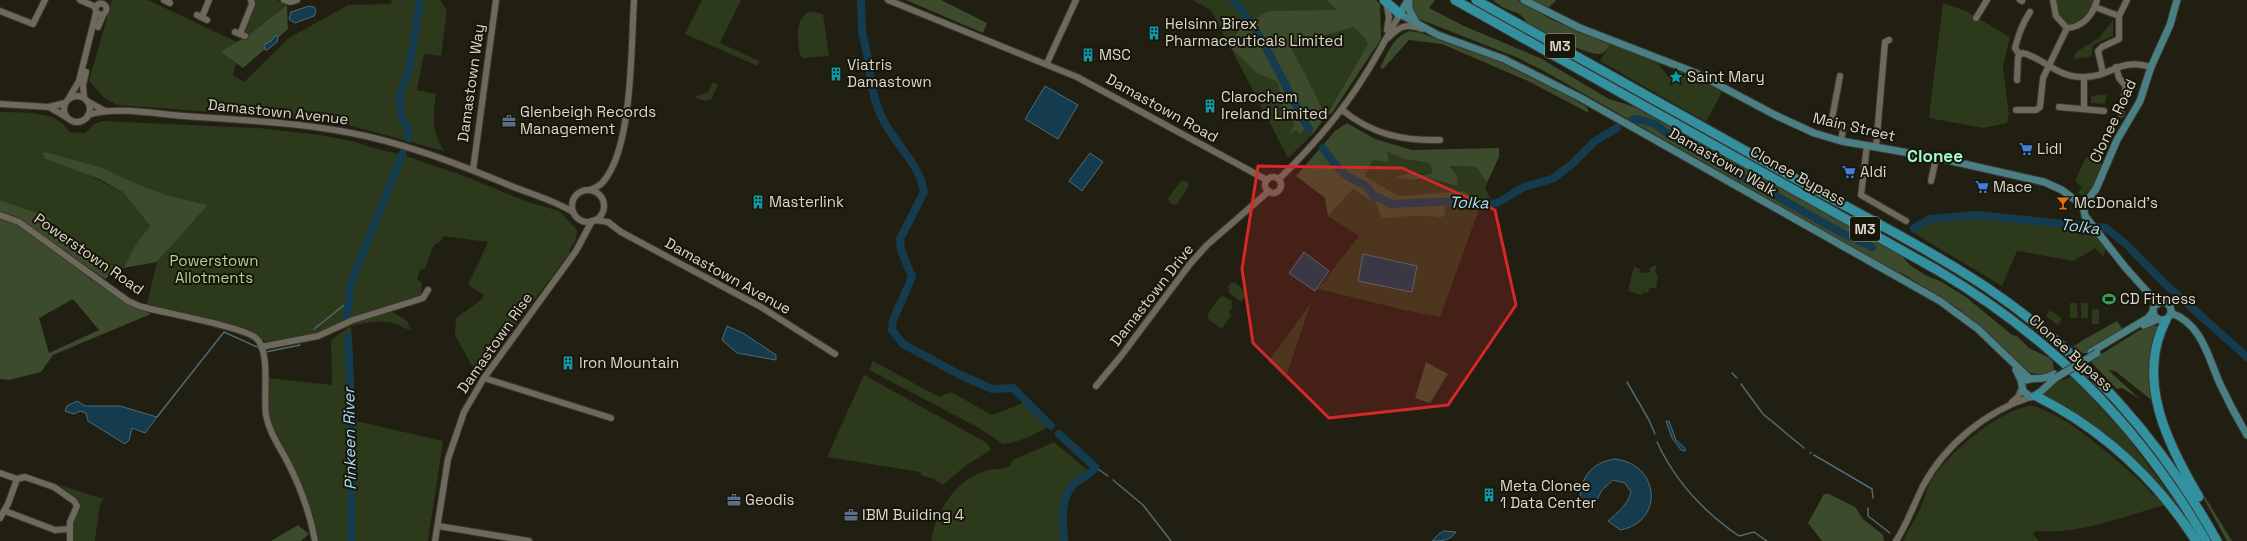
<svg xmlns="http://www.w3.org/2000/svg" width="2247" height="541" font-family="'Space Grotesk',sans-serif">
<rect width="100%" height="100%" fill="#211e12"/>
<!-- green -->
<g fill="#2c391b">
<path d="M112,0H148L241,44L233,75L244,82L289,38L348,5L388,4L392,3L391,0H440L447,10L441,56L424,54L417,90L436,94C433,118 431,129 444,151L333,121L117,105L103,97L89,81Z"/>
<polygon points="255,0 277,0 287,5 250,34 246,34 244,30 255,3"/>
<polygon points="702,0 741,0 720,43 759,61 758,66 685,34"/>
<polygon points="1192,0 1231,0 1250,26 1313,134 1288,158 1211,10"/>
<polygon points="1236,0 1363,0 1377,30 1326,115 1282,34 1257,24"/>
<path d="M2056,0H2094C2090,13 2082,23 2068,25L2058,13Z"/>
<polygon points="1943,3 1966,11 2010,37 2003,67 2009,114 2007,123 1983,128 1929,118"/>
<path d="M810,11L823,14L829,56L803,58L800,55C798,37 793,22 810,11Z"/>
<polygon points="2113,20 2113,36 2093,45 2091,57 2073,59 2076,52 2099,38"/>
<polygon points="1611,44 1657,62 1665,73 1676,78 1680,70 1722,92 1706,122 1600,61"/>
<polygon points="713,82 718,85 711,100 704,101 694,97 708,92"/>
<polygon points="2107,94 2105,104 2091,103 2091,96"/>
<path d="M0,112C20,113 58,109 69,132L85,133L94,124L103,121L258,128L320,135L356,142L373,148L403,155L467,177L525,201L559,211L577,230L576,240L569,251L570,252L481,371L473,368L455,335L456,318L481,300L484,295L468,285L488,242L443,236L441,241L434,245L425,268L420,270L417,279L422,283L421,295L317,335L278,343L266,342L248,329L147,304L157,262L208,205L166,195L137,184L103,168L46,152L43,153L123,192L150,226L136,244L123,268L114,273L57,233L49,217L0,200Z"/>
<path d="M1387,150L1403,159L1429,163L1433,173C1420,176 1410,173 1396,177L1410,180L1429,178L1457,186L1458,177L1448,166L1476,167L1487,183L1485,188L1490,198L1477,203L1470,202L1471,200L1463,191L1399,196L1365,176L1373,160Z"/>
<polygon points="2086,157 2102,164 2093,187 2082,196 2078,193 2082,187 2075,181"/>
<polygon points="1184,180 1188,182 1189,186 1176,205 1171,204 1168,198 1181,181"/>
<polygon points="1353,189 1378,201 1462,203 1479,209 1440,317 1404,310 1318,289 1359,236 1328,216"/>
<polygon points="1976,216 2000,219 2021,219 2091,231 2106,249 2103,256 2095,248 2074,261 2017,251 2002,286 1910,231 1931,220"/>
<polygon points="1655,265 1657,266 1655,272 1658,276 1656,289 1650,287 1648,293 1643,292 1642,295 1628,291 1634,266 1640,269 1639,273 1650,272 1649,268"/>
<polygon points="1231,283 1236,283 1243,289 1242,291 1247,295 1241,302 1229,293 1228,286"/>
<polygon points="1223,296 1232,301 1231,304 1233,306 1229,312 1231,315 1222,329 1209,320 1207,315 1219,298"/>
<polygon points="1311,303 1287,374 1268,362"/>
<polygon points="2070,303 2077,303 2078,318 2070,318"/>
<rect x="2081" y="303" width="7" height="15"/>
<rect x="2092" y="309" width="7" height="15"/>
<path d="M389,310L407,321L411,330C402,328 399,324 393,323C380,320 363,323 351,326L356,421L443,441L428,541H317L313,520L290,459L275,439L268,414L269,378L332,385L331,340C353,324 362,317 389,310Z"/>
<polygon points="2050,310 2062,319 2058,325 2046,316"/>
<path d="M873,361L939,397L951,392L992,415L1023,403L1047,427C1032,436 1020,442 1003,444L979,428L869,370Z"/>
<polygon points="864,375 987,443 991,450 965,466 943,485 932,478 922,476 920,472 827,457"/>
<polygon points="2072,376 2124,433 2179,506 2176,507 2067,410 2043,394 2058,382"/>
<path d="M2032,405C2069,417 2107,452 2136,477C2146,486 2154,497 2165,505C2124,516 2079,535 2036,531L2033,534L2039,541H1903C1908,530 1915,520 1920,509C1924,500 1926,491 1930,483C1946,454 1999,410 2032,405Z"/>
<path d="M1054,442L1092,474C1057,492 1063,507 1064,541H931C935,514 953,484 979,473C988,468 999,470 1009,467L1013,460Z"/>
<polygon points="62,486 104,499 100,504 95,541 73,541 72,526 81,504 74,497 58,487"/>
</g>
<!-- forest -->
<g fill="#3c4b2b" fill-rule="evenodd">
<polygon points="906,0 941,0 987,23 983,33"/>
<path d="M1327,0H1376L1380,4L1381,39L1332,113L1326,116L1313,134L1310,131L1304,130L1300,134L1297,130L1289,134L1295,124L1283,110L1278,82L1257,73L1229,46L1241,27L1269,11L1337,10ZM1354,27L1366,39L1368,44L1326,116L1290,45Z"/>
<polygon points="1412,0 1435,0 1429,8 1464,26 1540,58 1609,99 1635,107 1901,255 1910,265 1925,275 1940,281 1966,297 2012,335 2017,336 2029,348 2050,358 2053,362 2054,371 2045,376 2027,372 1999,344 1959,309 1905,275 1889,268 1544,71 1516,57 1419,19 1413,15"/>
<path d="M1493,0H1518L1550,19L1611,43C1608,48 1605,54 1598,54C1585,54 1539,31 1528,23C1525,21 1523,16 1519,14C1509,10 1501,8 1493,0Z"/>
<polygon points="1532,0 1555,0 1556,1 1547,9 1540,7 1538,3"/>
<polygon points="287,5 288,29 243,68 221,52 250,34"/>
<path d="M1410,31L1421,33L1502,61L1537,78L1587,107L1589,113L1528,81L1442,44L1409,40L1383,69L1380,68C1387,54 1394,35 1410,31Z"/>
<path d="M1347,123L1375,139L1412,150L1499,148V157L1487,183L1476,167L1449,166L1458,177L1457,186L1429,178L1410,180L1395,177L1411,173L1423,175L1433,173L1429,163L1403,159L1387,151L1389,162L1373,160L1365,176L1399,196L1463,191L1468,193L1471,200L1464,207L1452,204L1444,208L1446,214L1440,218C1422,213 1401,218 1382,218L1376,204L1353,189L1328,216L1325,198L1296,176L1335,131Z"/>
<polygon points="46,152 103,168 137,184 166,195 208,205 157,262 123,268 136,244 150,226 123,192 99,179 46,159 42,153"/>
<polygon points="0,200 49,217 57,233 114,273 105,279 19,219 0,211"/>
<path d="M0,216L19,223L122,300L151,314L53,355L41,372L9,380L0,379ZM73,299L99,330L49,353L39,318Z"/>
<polygon points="2117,321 2123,330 2086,353 2080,353 2073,347 2083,340"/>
<polygon points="2154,325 2159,327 2154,402 2115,371 2108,370 2140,399 2122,388 2117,389 2090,361 2140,330"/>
<polygon points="1426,362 1448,374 1430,403 1415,398"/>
<polygon points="2186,466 2232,541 2227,541"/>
<polygon points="1824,494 1829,494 1855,507 1863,519 1883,535 1884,541 1822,541 1808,523"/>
<polygon points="298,525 309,534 301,541 271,541"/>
</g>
<!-- water -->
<g fill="#143c4e" stroke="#4f6b75">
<polygon points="309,6 314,7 316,11 314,16 295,23 289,19 291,12"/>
<polygon points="276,35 278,36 277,42 267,50 265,50 264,45 271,41"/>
<polygon points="1045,86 1078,105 1058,139 1025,119"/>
<polygon points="1090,153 1103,162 1082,191 1069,181"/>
<polygon points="1304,252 1329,271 1315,291 1289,273"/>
<polygon points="1363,254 1417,266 1412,292 1358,281"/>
<polygon points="727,326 743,333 776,355 776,360 737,353 722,340"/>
<polygon points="77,401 85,406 120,406 157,417 145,433 132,428 129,440 125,444 88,421 86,413 80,411 74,414 65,411 67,406"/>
<polygon points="1666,421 1669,421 1676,440 1685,448 1685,451 1681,450 1672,438"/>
<path d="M1614,459C1660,463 1665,522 1620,530L1608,521C1618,512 1627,506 1631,492L1625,483L1613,480L1602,490L1592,509L1580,500C1580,477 1592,463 1614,459Z"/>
<path d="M1444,531L1456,532C1450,541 1441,541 1432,541L1439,534Z"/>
</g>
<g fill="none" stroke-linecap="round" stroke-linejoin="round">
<!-- stream -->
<g stroke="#4f6b75" stroke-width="1.5">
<polyline points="314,329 348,302"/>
<polyline points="266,352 300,345"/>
<polyline points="1732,373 1737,378"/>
<polyline points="1627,382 1649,420 1655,434"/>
<polyline points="1741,384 1763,414 1804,448"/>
<polyline points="157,417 224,332 257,347"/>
<path d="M1657,442C1675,481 1704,512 1739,536L1754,532L1767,541"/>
<polyline points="1810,453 1811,453"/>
<polyline points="1814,455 1872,489 1873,498"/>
<polyline points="1095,467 1108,476"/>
<polyline points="1113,480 1143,505 1171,541"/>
<polyline points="1868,508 1868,516 1890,533"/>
</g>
<!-- river -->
<g stroke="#143c4e" stroke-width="8">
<polyline points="861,0 862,31 868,59"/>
<path d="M1233,0C1266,38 1284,86 1309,129"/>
<path d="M869,66C871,87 875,107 886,125C900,150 919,163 924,192L900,239L901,250L912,277L893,320L892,330L903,344L960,375L992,389L1013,388L1051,426"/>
<polyline points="1632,120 1638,119 1655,124 1668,134 1742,177 1842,233 1872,247"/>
<polyline points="408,138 409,130 403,120 399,98 410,65 420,0"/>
<path d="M1323,148C1330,159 1336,167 1346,175C1358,184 1368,182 1374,198L1379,197L1391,204L1461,201L1473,206L1497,203L1524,187L1552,179L1571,165L1595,141L1617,128"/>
<polyline points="1914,228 1930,219 1976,215 2106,228 2127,245 2163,282 2247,357"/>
<polyline points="346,323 351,283 403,153"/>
<polyline points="348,337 351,407 351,541"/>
<path d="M1059,434L1095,467C1090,477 1081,477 1074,484C1059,499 1063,522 1064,541"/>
</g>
<!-- minor casing -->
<g stroke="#39362f" stroke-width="8">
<g id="minor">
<polyline points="80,0 96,7"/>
<polyline points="164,0 170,3"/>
<polyline points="284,0 290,2 297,0"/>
<polyline points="888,0 1077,77 1267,180"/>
<polyline points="2020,0 2022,1"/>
<polyline points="2053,0 2056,16 2067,28"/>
<polyline points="1386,2 1389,17 1387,30"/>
<circle cx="101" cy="9" r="5.5"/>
<polyline points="2095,7 2119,16"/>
<polyline points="0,11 33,24 45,0"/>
<polyline points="197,15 207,20"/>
<polyline points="202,17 209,0"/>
<polyline points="1976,18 1987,0"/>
<polyline points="98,27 103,15"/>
<polyline points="235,32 245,36"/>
<polyline points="240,34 252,4 251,0"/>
<path d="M1388,38C1400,26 1406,23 1422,29"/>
<path d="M2019,54L2015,48C2019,34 2022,24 2030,12"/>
<polyline points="1047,63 1076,0"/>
<polyline points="2116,67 2119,78 2126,86 2121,114"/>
<polyline points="2103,73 2098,51 2102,47 2119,39 2119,16 2127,0"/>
<polyline points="1840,76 1831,124 1843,129 1841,141"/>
<polyline points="2084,77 2084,109"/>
<path d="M2017,80L2018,57L2022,53C2041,56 2056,77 2082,77C2110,78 2119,57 2151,67"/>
<circle cx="77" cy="109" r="13"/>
<polyline points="69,98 79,81 96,13"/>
<polyline points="84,98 83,85 86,72"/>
<polyline points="87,101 105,111"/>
<polyline points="0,104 49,107 65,103"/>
<polyline points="49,107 66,117"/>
<polyline points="2059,107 2104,111"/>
<path d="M1342,110C1372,134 1402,141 1440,140"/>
<path d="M2016,110H2036L2040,107L2043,78L2067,28C2083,27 2093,15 2097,0"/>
<path d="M88,115C115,106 156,114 184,116C238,120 293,122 346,132C401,142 453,162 504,183C527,193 552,199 573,212"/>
<polyline points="1867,145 1861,195 1906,221"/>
<polyline points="1876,147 1885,42 1889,40"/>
<polyline points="473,170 496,0"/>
<circle cx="1273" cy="185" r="8"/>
<path d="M1279,179C1312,147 1341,114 1365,75C1378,55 1388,34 1400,14"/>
<polyline points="1931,181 1936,158"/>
<path d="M590,190C594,188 600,186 603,182C633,148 631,46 634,0"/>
<circle cx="588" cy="206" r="16"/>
<path d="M0,215L19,222L128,301L139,306C160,312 244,327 256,338C271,351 263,396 266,415C269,432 279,446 287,461C300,486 310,513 315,541"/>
<polyline points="595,220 608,222 621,232 761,307 835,354"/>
<polyline points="261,347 318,336 353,320 417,300 423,298 428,290"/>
<polyline points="484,378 611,418"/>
<polyline points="1096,386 1121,356 1190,264 1207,245 1269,191"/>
<polyline points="2012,402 2018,397 2022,388"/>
<polyline points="0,473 17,479 25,477 54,487 74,501 77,506 70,522 70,541"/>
<polyline points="5,511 55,530 69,529"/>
<polyline points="0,518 8,504 17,479"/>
<polyline points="438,526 529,541"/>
<polyline points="435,541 448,459 464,412 484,378 576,251 592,221"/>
<path d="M1896,541C1907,524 1914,504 1923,486C1945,445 1986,411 2031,397"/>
</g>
</g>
<!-- major casing -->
<g stroke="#39362f" stroke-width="9">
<g id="major">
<polyline points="1408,0 1400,14 1438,35 1504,59 1581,98 1940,301 1978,329 2029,378"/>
<polyline points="1409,0 1409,9 1416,22"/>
<polyline points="1524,0 1580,28 1696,73 1775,115 1814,133 1841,141 1938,158 2044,182 2062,190 2083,206"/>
<polyline points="2083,206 2096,189 2117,140 2140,101 2151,67 2170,25 2177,0"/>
<polyline points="2083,206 2085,216 2125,267 2158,304"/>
<circle cx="2162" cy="311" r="9"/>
<path d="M2171,313C2202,324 2208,357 2220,384C2228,401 2237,418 2247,435"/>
<polyline points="2144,325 2158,319"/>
<polyline points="2091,352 2148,318 2153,312"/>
<path d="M2016,370L2021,380L2023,391L2031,397C2039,396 2050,382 2057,377"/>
<path d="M2027,380C2037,376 2040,382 2054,374"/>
</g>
</g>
<!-- highway casing -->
<g stroke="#39362f" stroke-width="11">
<g id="highway">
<polyline points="1384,0 1400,14"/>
<path d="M1455,0L1937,270C2052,338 2139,425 2206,541"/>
<path d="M1476,0C1579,58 1683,115 1787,174C1853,211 1922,245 1986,287C2083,352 2161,440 2217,541"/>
<path d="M2166,320C2135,380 2168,445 2199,497"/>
<path d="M2036,396C2102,429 2156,479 2196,541"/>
</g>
</g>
<!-- minor -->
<use href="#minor" stroke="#6d695b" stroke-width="6"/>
<!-- major -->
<use href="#major" stroke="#4a8084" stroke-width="7"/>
<!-- highway -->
<use href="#highway" stroke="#32909f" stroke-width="9"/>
<!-- major-bridge casing -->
<g stroke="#39362f" stroke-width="9" stroke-linecap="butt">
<polyline id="major-bridge" points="2057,377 2097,353"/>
</g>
<!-- major-bridge -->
<use href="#major-bridge" stroke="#4a8084" stroke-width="7"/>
</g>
<!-- marked area -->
<path fill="#d62828" fill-opacity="0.2" stroke="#d62828" stroke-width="3" stroke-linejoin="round" d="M1258,166L1402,168L1495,210L1516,305L1448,405L1329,418L1253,343L1242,269Z"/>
<!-- icons -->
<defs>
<g id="building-bare" transform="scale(1.08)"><path d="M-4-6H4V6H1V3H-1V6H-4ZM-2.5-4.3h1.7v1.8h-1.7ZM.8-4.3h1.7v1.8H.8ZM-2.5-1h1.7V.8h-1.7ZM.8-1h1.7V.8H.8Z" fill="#0f9aa8" stroke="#181509" stroke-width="2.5" paint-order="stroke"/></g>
<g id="sight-bare" transform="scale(1.08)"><path d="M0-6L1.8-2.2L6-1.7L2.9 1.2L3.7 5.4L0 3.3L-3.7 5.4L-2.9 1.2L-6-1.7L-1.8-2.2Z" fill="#0f9aa8" stroke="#181509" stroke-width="2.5" paint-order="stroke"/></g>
<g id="office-bare" transform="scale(1.08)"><path d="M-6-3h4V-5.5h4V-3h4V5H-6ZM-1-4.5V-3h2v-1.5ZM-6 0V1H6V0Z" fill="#5c6f8a" stroke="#181509" stroke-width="2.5" paint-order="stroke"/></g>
<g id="supermarket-bare" transform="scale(1.08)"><path d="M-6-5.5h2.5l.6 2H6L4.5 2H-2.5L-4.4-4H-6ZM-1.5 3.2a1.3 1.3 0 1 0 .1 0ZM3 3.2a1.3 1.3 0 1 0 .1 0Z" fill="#3f7fe0" stroke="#181509" stroke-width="2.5" paint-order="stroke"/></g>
<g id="bar-bare" transform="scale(1.08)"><path d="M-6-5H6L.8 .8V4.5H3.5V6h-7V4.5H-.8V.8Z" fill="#e8710a" stroke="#181509" stroke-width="2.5" paint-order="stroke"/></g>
<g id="stadium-bare" transform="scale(1.08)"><path d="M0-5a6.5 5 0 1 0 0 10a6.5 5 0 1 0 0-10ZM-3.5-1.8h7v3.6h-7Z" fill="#2e9e5b" stroke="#181509" stroke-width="2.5" paint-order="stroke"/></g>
</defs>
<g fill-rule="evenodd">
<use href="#building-bare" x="1154" y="33"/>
<use href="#building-bare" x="1088" y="55"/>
<use href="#building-bare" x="836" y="74"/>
<use href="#sight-bare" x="1676" y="77"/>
<use href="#building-bare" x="1210" y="106"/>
<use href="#office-bare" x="509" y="121"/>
<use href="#supermarket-bare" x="2026" y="149"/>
<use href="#supermarket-bare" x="1849" y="172"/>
<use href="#supermarket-bare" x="1982" y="187"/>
<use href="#building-bare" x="758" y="202"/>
<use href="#bar-bare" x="2063" y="203"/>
<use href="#stadium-bare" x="2109" y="299"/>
<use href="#building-bare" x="568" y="363"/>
<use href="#building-bare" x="1489" y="495"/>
<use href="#office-bare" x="734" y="500"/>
<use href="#office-bare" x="851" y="515"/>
</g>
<g text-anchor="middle" stroke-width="4" stroke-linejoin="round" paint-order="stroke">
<!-- shield labels -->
<g fill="#181509" stroke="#a09e94" stroke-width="1">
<rect x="1545" y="34" width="30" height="24" rx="3"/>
<rect x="1850" y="217" width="30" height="24" rx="3"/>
</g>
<g font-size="14" font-weight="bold" fill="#dad8d0">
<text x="1560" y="51">M3</text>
<text x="1865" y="234">M3</text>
</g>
<!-- poi labels -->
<g font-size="15" fill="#dad8d0" stroke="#181509" text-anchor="start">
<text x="1165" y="29">Helsinn Birex<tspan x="1165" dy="17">Pharmaceuticals Limited</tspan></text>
<text x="1099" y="60">MSC</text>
<text x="847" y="70">Viatris<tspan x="847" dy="17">Damastown</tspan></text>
<text x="1687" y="82">Saint Mary</text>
<text x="1221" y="102">Clarochem<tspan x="1221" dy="17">Ireland Limited</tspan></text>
<text x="520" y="117">Glenbeigh Records<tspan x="520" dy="17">Management</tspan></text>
<text x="2037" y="154">Lidl</text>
<text x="1860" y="177">Aldi</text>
<text x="1993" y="192">Mace</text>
<text x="769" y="207">Masterlink</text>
<text x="2074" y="208">McDonald’s</text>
<text x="2120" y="304">CD Fitness</text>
<text x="579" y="368">Iron Mountain</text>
<text x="1500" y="491">Meta Clonee<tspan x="1500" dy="17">1 Data Center</tspan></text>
<text x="745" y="505">Geodis</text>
<text x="862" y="520">IBM Building 4</text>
</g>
<!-- street labels -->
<g font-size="15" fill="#dad8d0" stroke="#181509">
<text transform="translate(471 83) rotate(-82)" y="5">Damastown Way</text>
<text transform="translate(1162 108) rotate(29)" y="5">Damastown Road</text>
<text transform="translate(278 112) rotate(6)" y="5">Damastown Avenue</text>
<text transform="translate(2113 121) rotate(-65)" y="5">Clonee Road</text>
<text transform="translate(1854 127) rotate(13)" y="5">Main Street</text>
<text transform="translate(1723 162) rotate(30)" y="5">Damastown Walk</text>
<text transform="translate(1798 176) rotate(29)" y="5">Clonee Bypass</text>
<text transform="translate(89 254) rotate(35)" y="5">Powerstown Road</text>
<text transform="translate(728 276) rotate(29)" y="5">Damastown Avenue</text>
<text transform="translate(1152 295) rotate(-52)" y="5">Damastown Drive</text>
<text transform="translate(495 343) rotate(-55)" y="5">Damastown Rise</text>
<text transform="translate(2071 353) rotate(42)" y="5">Clonee Bypass</text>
</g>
<!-- park labels -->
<g font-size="15" fill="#b6d297" stroke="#181509">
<text x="214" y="266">Powerstown<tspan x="214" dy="17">Allotments</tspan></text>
</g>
<!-- water labels -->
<g font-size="16" font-style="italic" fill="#a6dcf8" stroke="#181509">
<text transform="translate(1469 202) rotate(1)" y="6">Tolka</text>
<text transform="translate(2080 226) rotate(7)" y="6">Tolka</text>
<text transform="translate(349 439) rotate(-91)" y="6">Pinkeen River</text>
</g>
<!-- quarter labels -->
<g font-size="17" font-weight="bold" fill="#a0f8d2" stroke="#181509">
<text x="1935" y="162">Clonee</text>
</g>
</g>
</svg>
